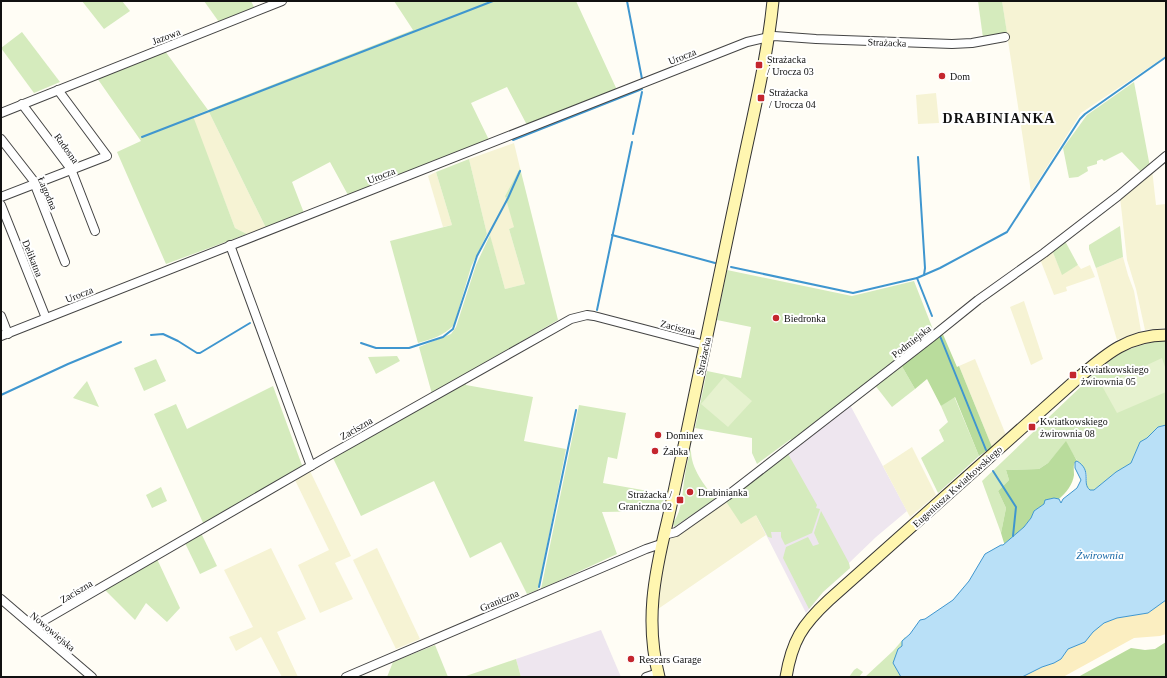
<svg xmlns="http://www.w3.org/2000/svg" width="1167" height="678" font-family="Georgia,serif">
<rect width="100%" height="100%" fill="#fffdf5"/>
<!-- industrial -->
<g fill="#eee6ef">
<polygon points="849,403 907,511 876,537 849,563 850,568 823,592 806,613 756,515 725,500"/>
<polygon points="601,630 621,677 521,677 516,659"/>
</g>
<!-- farmland -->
<g fill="#f6f3d4">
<polygon points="1002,1 1166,1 1166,56 1081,113 1031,192"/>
<polygon points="936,93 939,123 918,124 916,95"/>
<polygon points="208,110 266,228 247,234 235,228 192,116"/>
<polygon points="514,143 520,168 505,196 515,227 509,229 525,284 505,289 489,233 487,234 469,159"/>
<polygon points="1152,169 1156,205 1166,204 1166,261 1165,263 1166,272 1166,328 1145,330 1136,289 1127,260 1120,197"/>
<polygon points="436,172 452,225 443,227 428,176"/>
<polygon points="1052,250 1062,274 1078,265 1081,269 1090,265 1095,277 1066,287 1067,291 1054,295 1040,259"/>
<polygon points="1123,257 1128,275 1134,291 1141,331 1117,340 1096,268"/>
<polygon points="1024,301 1043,359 1031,365 1010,307"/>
<polygon points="975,359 1006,435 992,447 959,366"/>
<polygon points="912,447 936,495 910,517 883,466"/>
<polygon points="310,471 351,556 335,563 353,599 320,613 298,565 329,550 295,480"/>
<polygon points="725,500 756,515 766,535 658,609 658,582 666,542 682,532"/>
<polygon points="271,548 306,619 277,632 298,677 282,677 261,637 236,651 229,637 253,627 224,570"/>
<polygon points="377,548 420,639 396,649 353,560"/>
</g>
<!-- green -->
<g fill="#d5ebbd">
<polygon points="82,1 122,1 130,11 104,29"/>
<polygon points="204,1 251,1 255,9 219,22"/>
<polygon points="394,1 576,1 617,90 527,125 507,87 471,103 489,140 348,195 330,162 292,182 304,213 266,228 208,110 193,116 235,228 247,234 166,264 117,152 141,141 97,78 165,51 208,110 413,30"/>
<polygon points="978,1 1002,1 1007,33 983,38"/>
<polygon points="22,32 60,82 34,93 1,48"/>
<polygon points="1134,82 1150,167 1142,173 1122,152 1104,161 1102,159 1097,161 1097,164 1087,167 1088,171 1078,177 1069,178 1063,148 1087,115"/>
<path d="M469,159L487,234L471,267L454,325C443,336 432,339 418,343L390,241L452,225L436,172Z"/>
<polygon points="520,168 558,320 432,394 419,347 451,334 456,327 476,265 490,235 505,289 525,284 509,229 514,227 505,196"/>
<polygon points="1120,226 1123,257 1096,268 1089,249 1089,245"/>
<polygon points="1065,241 1078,265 1062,275 1052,250"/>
<polygon points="727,270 852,296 914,281 934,332 790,444 791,439 757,464 752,453 752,438 695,428 707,371 741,378 751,327 717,320"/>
<path d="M1157,341H1166V425L1158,427L1147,438L1140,442L1131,463L1116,472L1094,490H1090C1083,485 1088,482 1087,475C1086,468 1080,464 1076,459C1072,453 1069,447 1066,442L1048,463L1039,469L1006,470L1009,480L998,491L1006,508L1001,533L982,481L1092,376C1102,368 1112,358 1123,352C1134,347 1145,344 1157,341Z"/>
<polygon points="397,356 400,361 376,374 368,357"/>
<polygon points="156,359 166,381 144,391 134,368"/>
<polygon points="900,363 915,389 892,407 874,384"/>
<polygon points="87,381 99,407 73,398"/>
<polygon points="465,381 466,385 533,397 524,441 566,449 538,590 527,594 501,542 470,558 434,481 361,516 333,458"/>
<polygon points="273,386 303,468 204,525 154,414 176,404 187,429"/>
<polygon points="954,396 979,456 938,493 921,458 944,441 939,430 948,422 941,406"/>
<polygon points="579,405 626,413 617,459 608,457 603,483 665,494 661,511 602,512 617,554 541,589"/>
<path d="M691,448C690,468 704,484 715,499L674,527L673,523C683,509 682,492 685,475C686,466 689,457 691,448Z"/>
<polygon points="787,452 817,505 816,508 820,509 812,533 785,545 781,537 781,532 771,532 772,538 768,537 756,515 741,524 725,500"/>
<polygon points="161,487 167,501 152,508 146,495"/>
<polygon points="821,511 849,563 850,568 823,592 809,609 783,558 786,547 808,537 813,546 819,544 814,533"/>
<polygon points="201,533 217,566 200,574 185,543"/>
<polygon points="157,559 180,608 167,622 146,603 135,620 106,591 105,589"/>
<polygon points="905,637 906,638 902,641 902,646 893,663 901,677 865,677 893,651"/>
<polygon points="435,645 448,677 387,677 393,662"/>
<polygon points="516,659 521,677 463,677"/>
<polygon points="857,668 863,672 859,677 849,677 854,670"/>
</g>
<!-- forest -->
<g fill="#b9dc9c">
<polygon points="942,332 957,367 959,366 992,447 979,456 955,397 941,406 927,379 915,389 900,363"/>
<path d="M1066,441L1077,461L1075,462C1073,466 1074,470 1074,475C1073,484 1066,493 1059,499L1054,498L1045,500L1044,504L1034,511L1031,518L1024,527L1005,543H1004L1001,533L1006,508L998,491L1009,480L1006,470L1039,469L1048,463Z"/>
<polygon points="1166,642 1166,677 1078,677 1131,648 1145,650 1155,649"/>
</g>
<!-- sand -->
<polygon fill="#fbeec1" points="1166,600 1166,634 1160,636 1134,638 1063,677 1022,677 1042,667 1054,663 1061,659 1068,649 1085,642 1093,632 1104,623 1117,618 1148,613"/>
<!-- pitch -->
<g fill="#e6f2cf">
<polygon points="1162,358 1166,370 1166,392 1117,413 1102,386"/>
<polygon points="724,377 752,401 728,427 701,404"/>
</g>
<!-- water -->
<path fill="#b9e0f7" stroke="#3f96cf" d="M1166,425V600L1148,613L1117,618L1104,623L1093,632L1085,642L1068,649L1061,659L1054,663L1042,667L1022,677H901L893,663L898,649L902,646V641L910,634L920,620L925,619L953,600L969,581L985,554L1001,545H1003L1024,527L1031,518L1034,511L1044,504L1045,500L1054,498L1059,499L1061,503L1063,499L1077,488L1081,480L1075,468V462L1077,461C1093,471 1081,483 1090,490H1094L1116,472L1131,463L1140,442L1147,438L1158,427Z"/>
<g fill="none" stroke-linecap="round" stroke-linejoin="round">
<!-- stream -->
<g stroke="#3f96cf" stroke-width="2">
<polyline points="627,1 642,79"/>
<polyline points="633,134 642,92"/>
<polyline points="142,137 493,1"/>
<polyline points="513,140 642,89"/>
<polyline points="918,157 925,268 924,275"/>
<polyline points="612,235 715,263"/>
<polyline points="731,267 853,293 917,278"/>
<polyline points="597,310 632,142"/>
<polyline points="932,316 917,278 940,268 1007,232 1080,119 1085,114 1166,57"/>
<polyline points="151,335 163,334 178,341 197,353 200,353 250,323"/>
<polyline points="940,336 986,450"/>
<polyline points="361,343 376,348 409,348 443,337 453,329 477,256 508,198 520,171"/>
<polyline points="1,395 68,364 121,342"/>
<polyline points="993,471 1016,507 1013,536"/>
<polyline points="539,587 576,410"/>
</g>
<!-- street casing -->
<g stroke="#444" stroke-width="10">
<g id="street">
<polyline points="22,104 71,169 95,231"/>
<polyline points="1,113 282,1"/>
<polyline points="1,139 33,180 65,262"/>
<polyline points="1,197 107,156 58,90"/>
<polyline points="1,205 46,318"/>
<polyline points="230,245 311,466"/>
<polyline points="1,316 8,334"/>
<polyline points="1,336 747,42 774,36 816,39 952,44 972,43 1005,37"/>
<polyline points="664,535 676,532 727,496 932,337 978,300 1044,253 1118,196 1166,156"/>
<polyline points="1,599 92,677"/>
<polyline points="35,628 38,624 328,456 571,319 587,315 594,316 705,345"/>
<polyline points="346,677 646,549 661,544"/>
<polyline points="646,677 658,673"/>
</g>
</g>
<!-- secondary casing -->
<g stroke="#333" stroke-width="13">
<g id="secondary">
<path d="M659,677C645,623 654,576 667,523C673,498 678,471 684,446C703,356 721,267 740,178C752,119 767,61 773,1"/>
<path d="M786,677C792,641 802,625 829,600L1077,379C1105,355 1127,335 1166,335"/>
</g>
</g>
<!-- street -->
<use href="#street" stroke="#fff" stroke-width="8"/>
<!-- secondary -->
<use href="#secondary" stroke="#fff6b0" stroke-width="11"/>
</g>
<!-- markers -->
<g fill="#c4262e" stroke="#fff" stroke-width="1.5">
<rect x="755" y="61" width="8" height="8" rx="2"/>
<circle cx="942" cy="76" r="4"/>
<rect x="757" y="94" width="8" height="8" rx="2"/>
<circle cx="776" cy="318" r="4"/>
<rect x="1069" y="371" width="8" height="8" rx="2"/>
<rect x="1028" y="423" width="8" height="8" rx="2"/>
<circle cx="658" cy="435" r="4"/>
<circle cx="655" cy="451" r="4"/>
<circle cx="690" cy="492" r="4"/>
<rect x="676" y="496" width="8" height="8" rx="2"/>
<circle cx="631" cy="659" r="4"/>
</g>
<g text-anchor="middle" stroke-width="4" stroke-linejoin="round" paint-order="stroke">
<!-- street labels -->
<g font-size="10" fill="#111" stroke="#fff">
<text transform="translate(166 36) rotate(-21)" y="4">Jazowa</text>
<text transform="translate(887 42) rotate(2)" y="4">Strażacka</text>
<text transform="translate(682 56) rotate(-22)" y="4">Urocza</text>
<text transform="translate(67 148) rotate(54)" y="4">Radosna</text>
<text transform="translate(381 175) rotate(-21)" y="4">Urocza</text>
<text transform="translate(48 193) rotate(67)" y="4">Łagodna</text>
<text transform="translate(33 258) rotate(68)" y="4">Delikatna</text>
<text transform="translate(79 294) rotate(-22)" y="4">Urocza</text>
<text transform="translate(678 327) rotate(14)" y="4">Zaciszna</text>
<text transform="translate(911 341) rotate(-38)" y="4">Podmiejska</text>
<text transform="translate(703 356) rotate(-78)" y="4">Strażacka</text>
<text transform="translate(356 428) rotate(-30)" y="4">Zaciszna</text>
<text transform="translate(957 486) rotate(-42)" y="4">Eugeniusza Kwiatkowskiego</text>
<text transform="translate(76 591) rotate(-31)" y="4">Zaciszna</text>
<text transform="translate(499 600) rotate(-23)" y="4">Graniczna</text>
<text transform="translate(53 631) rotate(40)" y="4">Nowowiejska</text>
</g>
<!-- poi labels -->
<g font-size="10" fill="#111" stroke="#fff" text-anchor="start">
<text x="767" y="63">Strażacka<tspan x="767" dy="12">/ Urocza 03</tspan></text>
<text x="950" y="80">Dom</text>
<text x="769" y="96">Strażacka<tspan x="769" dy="12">/ Urocza 04</tspan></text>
<text x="784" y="322">Biedronka</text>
<text x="1081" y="373">Kwiatkowskiego<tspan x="1081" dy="12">żwirownia 05</tspan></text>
<text x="1040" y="425">Kwiatkowskiego<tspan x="1040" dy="12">żwirownia 08</tspan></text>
<text x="666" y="439">Dominex</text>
<text x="663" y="455">Żabka</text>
<text x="698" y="496">Drabinianka</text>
<text x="672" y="498" text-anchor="end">Strażacka /<tspan x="672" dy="12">Graniczna 02</tspan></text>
<text x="639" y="663">Rescars Garage</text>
</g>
<!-- water labels -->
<g font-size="11" font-style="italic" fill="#1768a6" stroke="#fff">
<text x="1100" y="559">Żwirownia</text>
</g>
<!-- district labels -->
<g font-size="14" font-weight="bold" letter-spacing="1" fill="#111" stroke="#fff">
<text x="999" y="123">DRABINIANKA</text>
</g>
</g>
<!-- border -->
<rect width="1167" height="678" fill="none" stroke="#111111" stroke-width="4"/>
</svg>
